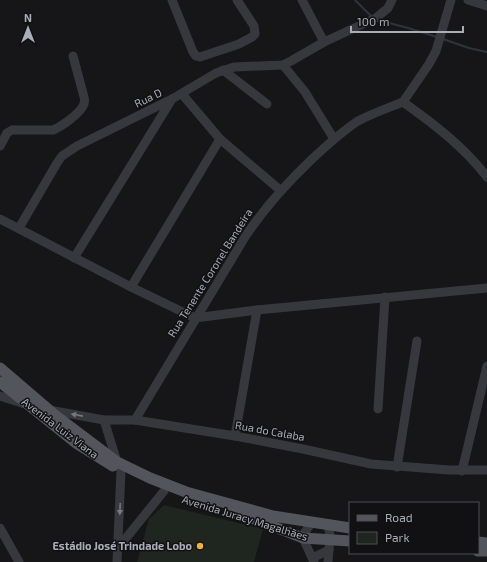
<svg xmlns="http://www.w3.org/2000/svg" width="487" height="562" font-family="'Exo 2',sans-serif">
<rect width="100%" height="100%" fill="#161618"/>
<!-- green -->
<polygon fill="#1e261f" points="164,505 263,529 254,562 137,562 149,519"/>
<g fill="none" stroke-linecap="round" stroke-linejoin="round">
<!-- stream -->
<g stroke="#2c353c" stroke-width="2">
<polyline points="355,0 371,16"/>
<polyline points="378,20 408,28 437,37"/>
<polyline points="443,39 469,48 487,52"/>
</g>
<!-- minor -->
<g stroke="#37383d" stroke-width="9">
<polyline points="172,0 193,52 196,56 200,57 239,44 252,37 255,34 254,26 237,0"/>
<polyline points="302,0 324,42"/>
<polyline points="468,0 487,6"/>
<polyline points="283,65 305,92 334,139"/>
<polyline points="223,70 267,104"/>
<polyline points="182,94 220,139 280,190"/>
<polyline points="403,102 429,64 436,51 451,0"/>
<path d="M403,102C434,124 464,147 487,177"/>
<path d="M0,146L7,133L12,130H53C61,127 79,114 83,106C85,103 85,101 84,97L73,56"/>
<polyline points="0,219 131,287 195,318 257,310 487,288"/>
<polyline points="19,228 57,163 62,156 77,146 172,99 216,73 234,67 283,65 291,61 324,42 376,18 388,8 392,0"/>
<polyline points="74,258 172,99"/>
<polyline points="131,287 220,139"/>
<polyline points="0,396 25,404"/>
<polyline points="378,409 385,297"/>
<polyline points="49,410 104,420 135,420 235,436 303,449 371,464 449,470 487,470"/>
<polyline points="104,420 117,462"/>
<path d="M135,420L245,237C264,208 286,184 311,160C326,146 341,132 358,121C373,113 388,108 403,102"/>
<polyline points="235,436 257,310"/>
<polyline points="397,467 417,341"/>
<polyline points="462,471 487,366"/>
<polyline points="312,522 305,532 303,538 314,562"/>
<polyline points="0,528 19,562"/>
<polyline points="118,548 164,491"/>
<polyline points="312,558 329,550"/>
<polyline points="117,562 121,471"/>
<polyline points="328,562 330,536 328,524"/>
</g>
<!-- major -->
<g stroke="#53555c" stroke-width="11">
<polyline points="0,368 56,416 117,462 150,478 186,492 273,516 350,528"/>
<polyline points="0,382 76,443 113,466"/>
<polyline points="231,512 257,520 303,538 350,541"/>
<polyline points="478,542 487,543"/>
<polyline points="478,551 487,551"/>
</g>
</g>
<!-- one-way arrows -->
<defs><path id="oneway-solid" d="M-6-.8H1V-3.2L6.5 0L1 3.2V.8H-6Z"/></defs>
<g fill="#757881">
<use href="#oneway-solid" transform="translate(77 415) rotate(-169)"/>
<use href="#oneway-solid" transform="translate(120 509) rotate(92)"/>
</g>
<!-- markers -->
<circle fill="#f2b134" stroke="#111113" stroke-width="1.5" cx="200" cy="546" r="4"/>
<g text-anchor="middle" stroke-width="3" stroke-linejoin="round" paint-order="stroke">
<!-- street labels -->
<g font-size="11" fill="#a8adb8" stroke="#111113">
<text transform="translate(148 98) rotate(-26)" y="4">Rua D</text>
<text transform="translate(210 273) rotate(-58)" y="4">Rua Tenente Coronel Bandeira</text>
<text transform="translate(60 428) rotate(37)" y="4">Avenida Luiz Viana</text>
<text transform="translate(270 431) rotate(10)" y="4">Rua do Calaba</text>
<text transform="translate(245 518) rotate(17)" y="4">Avenida Juracy Magalhães</text>
</g>
<!-- poi labels -->
<g font-size="11" font-weight="bold" fill="#a8adb8" stroke="#111113" text-anchor="end">
<text x="192" y="550">Estádio José Trindade Lobo</text>
</g>
</g>
<!-- legend -->
<rect x="349" y="502" width="130" height="52" fill="#111113" stroke="#4d4f55"/>
<rect x="357" y="515" width="20" height="6" fill="#53555c" stroke="#4d4f55"/>
<text x="385" y="522" font-size="12" fill="#a8adb8">Road</text>
<rect x="357" y="532" width="20" height="12" fill="#1e261f" stroke="#4d4f55"/>
<text x="385" y="542" font-size="12" fill="#a8adb8">Park</text>
<!-- north arrow -->
<g transform="translate(28 28)" stroke="#111113" stroke-width="3" paint-order="stroke">
<path d="M0-3L7 15L0 10L-7 15Z" fill="#a8adb8"/>
<text y="-6" font-size="11" font-weight="bold" text-anchor="middle" fill="#a8adb8">N</text>
</g>
<!-- scale -->
<path d="M351 26v6h112v-6" fill="none" stroke="#a8adb8" stroke-width="2"/>
<text x="357" y="26" font-size="12" fill="#a8adb8" stroke="#111113" stroke-width="3" paint-order="stroke">100 m</text>
</svg>
